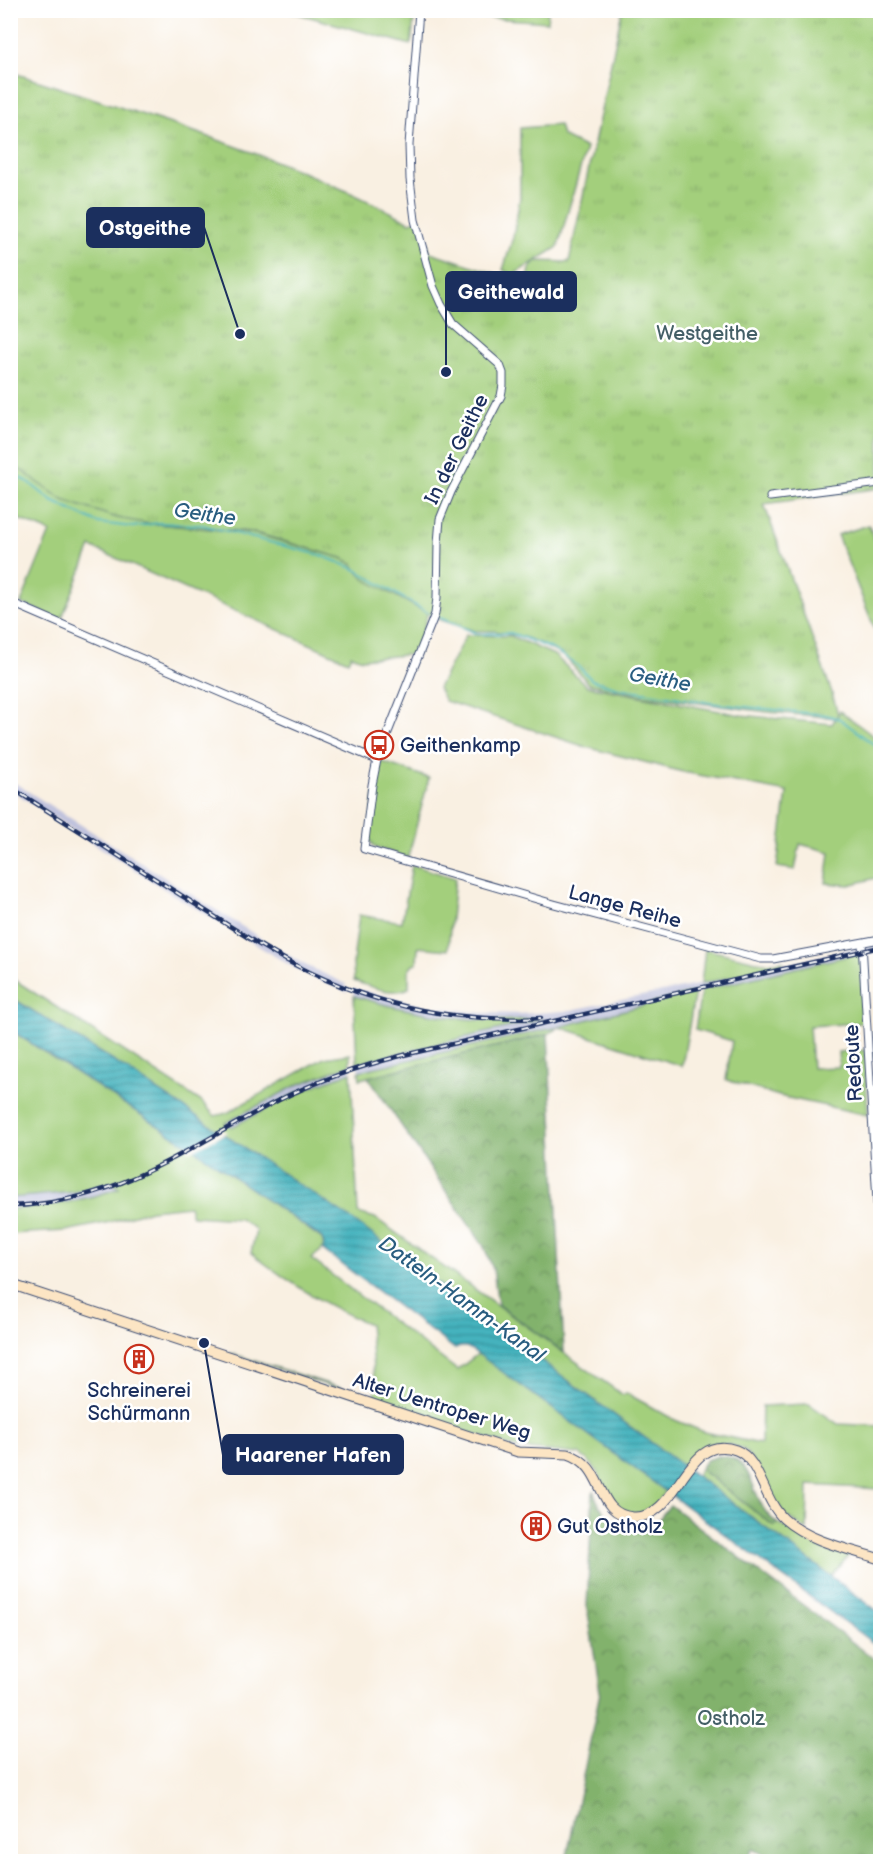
<svg xmlns="http://www.w3.org/2000/svg" width="891" height="1872" font-family="'Balsamiq Sans',sans-serif">
<defs>
<pattern id="forest-crowns" width="20" height="18" patternUnits="userSpaceOnUse" patternTransform="scale(1.5)"><rect width="20" height="18" fill="#82b26c"/><path d="M2 6a3 3 0 1 1 6 0M12 15a3 3 0 1 1 6 0" fill="none" stroke="#6a915c"/></pattern>
<pattern id="park-tufts" width="24" height="20" patternUnits="userSpaceOnUse" patternTransform="scale(1.5)"><rect width="24" height="20" fill="#a3cf7c"/><path d="M3 7l-1-3M5 7V3M7 7l1-3M15 17l-1-3M17 17v-4M19 17l1-3" fill="none" stroke="#8cb26e"/></pattern>
<pattern id="water-rules" width="6" height="5" patternUnits="userSpaceOnUse" patternTransform="scale(1.5)"><rect width="6" height="5" fill="#44b3be"/><path d="M0 2.5h6" fill="none" stroke="#38929e"/></pattern>
</defs>
<rect width="100%" height="100%" fill="#fff"/>
<filter id="ink" filterUnits="userSpaceOnUse"><feTurbulence type="fractalNoise" baseFrequency=".0167" numOctaves="2"/><feDisplacementMap in="SourceGraphic" scale="12" xChannelSelector="R" yChannelSelector="G"/><feConvolveMatrix kernelMatrix="1 2 1 2 8 2 1 2 1" color-interpolation-filters="sRGB"/></filter>
<filter id="wash" filterUnits="userSpaceOnUse"><feTurbulence type="fractalNoise" baseFrequency=".008" numOctaves="4" result="noise"/><feDisplacementMap in="SourceGraphic" scale="24" xChannelSelector="R" yChannelSelector="G"/><feGaussianBlur stdDeviation="1.35" result="paint"/><feColorMatrix in="noise" values="0 0 0 0 0 0 0 0 0 0 0 0 0 0 0 0 0 1.4 0 .05"/><feComposite in="paint" operator="in"/></filter>
<g filter="url(#wash)">
<rect width="100%" height="100%" fill="#f9f0e2"/>
<!-- railway -->
<g fill="#c0c2dd">
<polygon points="10,780 270,944 305,965 346,984 347,992 301,972 172,894 11,790"/>
<polygon points="880,942 880,948 861,953 702,990 559,1027 359,1071 357,1063 539,1019 480,1020 425,1013 383,1005 354,996 353,988 426,1006 482,1013 520,1014 566,1011 697,985"/>
<polygon points="350,1065 351,1072 298,1092 231,1128 225,1123 297,1085"/>
<polygon points="110,1182 119,1188 86,1198 56,1204 11,1209 11,1198 74,1192"/>
</g>
<!-- grass -->
<g fill="#a3cf7c" stroke="#5f7f6d" stroke-width="1.5">
<polygon points="288,11 415,11 411,45"/>
<polygon points="423,11 423,10 548,11 547,22 423,13"/>
<polygon points="559,125 562,136 586,148 558,247 513,275 503,270 513,237 520,198 520,128"/>
<polygon points="11,461 145,523 252,533 342,558 429,609 416,654 362,659 351,655 348,661 91,547 61,620 21,603 50,532 11,516"/>
<polygon points="869,525 874,539 880,537 880,642 837,535"/>
<polygon points="466,635 511,636 554,655 587,686 741,715 832,724 840,711 880,741 880,877 849,885 826,883 830,852 800,844 795,870 777,867 787,792 683,772 586,747 445,701 438,688"/>
<polygon points="380,761 429,778 408,858 374,847 368,837"/>
<path d="M412,865L455,878L448,950L418,947L417,963L413,964L409,969V988C391,996 372,987 354,981L353,962L359,915L402,922Z"/>
<polygon points="705,949 765,963 783,961 783,964 701,984"/>
<polygon points="861,953 863,1023 809,1026 812,1068 839,1067 838,1052 865,1050 868,1115 779,1096 726,1080 732,1041 695,1030 701,990"/>
<path d="M10,977L202,1102L215,1116L227,1113L324,1058L350,1054V1065L297,1085L225,1123L232,1127L298,1092L351,1072L358,1213L375,1218L623,1395L626,1393L675,1420L704,1432L761,1444L762,1406L809,1404L838,1424L880,1426V1489L808,1485L807,1530L784,1515L746,1451C734,1444 717,1440 704,1446C697,1450 689,1460 683,1466L354,1221L121,1066L11,997Z"/>
<polygon points="695,992 682,1066 559,1027 548,1034 360,1079 359,1071 559,1027"/>
<path d="M354,996C394,1008 436,1017 478,1020C499,1022 522,1019 543,1019L357,1063Z"/>
<path d="M10,1030L197,1151L322,1239C327,1250 318,1252 311,1259L457,1370L478,1354L666,1491C659,1501 651,1513 638,1513C607,1513 608,1491 596,1470C592,1463 585,1458 579,1454L516,1448L230,1353L376,1399L369,1324C326,1307 287,1281 251,1253L256,1230L240,1219L192,1216L189,1206L151,1210L110,1222L66,1231L11,1234V1209C47,1207 84,1201 119,1188L110,1182L74,1192L11,1198Z"/>
<polygon points="700,1469 774,1526 777,1523 798,1534 851,1553 831,1576 696,1476"/>
</g>
<!-- forest -->
<g fill="url(#forest-crowns)" stroke="#4e7065" stroke-width="1.5">
<polygon points="548,1034 564,1352 498,1305 493,1269 483,1245 368,1077"/>
<path d="M719,1456C753,1456 750,1490 766,1512C769,1516 773,1520 777,1523L774,1526L700,1469L706,1460Z"/>
<path d="M593,1490C602,1521 624,1531 655,1524L670,1505L880,1663V1861H777L753,1849L747,1861H566L600,1692L587,1606Z"/>
</g>
<!-- park -->
<path fill="url(#park-tufts)" stroke="#5f7f6d" stroke-width="1.5" d="M622,11H880V488L764,504L832,693L838,714L836,718L767,712L646,696L589,684L565,657L539,643L523,637L494,631H475L440,620L364,579L352,564L342,558L252,532L145,523L117,518L63,500L11,463V72C145,116 284,155 410,222L420,219L430,252L506,277L528,281L530,268L536,261L569,262Z"/>
<!-- water -->
<path fill="url(#water-rules)" stroke="#30718e" stroke-width="1.5" d="M10,997L121,1066L354,1221L880,1613V1648L478,1354C469,1348 465,1344 455,1349L323,1250L324,1244L322,1238L197,1151L11,1030Z"/>
<!-- pier -->
<polygon fill="#f9f0e2" points="221,1128 227,1132 192,1151 186,1148"/>
<g fill="none" stroke-linecap="round" stroke-linejoin="round">
<!-- stream -->
<g stroke="#44b3be" stroke-width="2">
<polyline points="10,473 27,481 52,501 98,523 133,527 158,523 203,525 320,555 355,569 428,613"/>
<polyline points="440,618 478,634 511,633 552,649 577,665 592,680 619,688 718,704 826,715 840,719 880,749"/>
</g>
</g>
</g>
<g filter="url(#ink)">
<g fill="none" stroke-linecap="round" stroke-linejoin="round">
<!-- street casing -->
<g stroke="#3c4c72" stroke-width="9">
<g id="street">
<polyline points="419,10 409,145 410,179 415,220 433,286 441,304 453,324 500,365 503,373 503,385 501,396 451,492 440,519 438,543 437,598 435,614 377,760 372,785 364,849 554,904 761,959 773,959 880,939"/>
<polyline points="770,497 880,483"/>
<polyline points="10,602 377,760"/>
<polyline points="862,943 880,1253"/>
</g>
</g>
<!-- secondary casing -->
<g stroke="#3c4c72" stroke-width="11">
<path id="secondary" d="M10,1284L518,1452L568,1454C607,1466 594,1514 633,1517C680,1520 684,1431 736,1450C760,1459 763,1500 784,1519C810,1542 849,1549 880,1559"/>
</g>
<!-- street -->
<use href="#street" stroke="#fff" stroke-width="7"/>
<!-- secondary -->
<use href="#secondary" stroke="#fce5c4" stroke-width="9"/>
<!-- rail casing -->
<g stroke="#1b2f5e" stroke-width="4.5">
<g id="rail">
<path d="M10,787L258,944C346,998 437,1024 541,1018"/>
<path d="M10,1206C120,1203 187,1147 279,1100C319,1080 361,1066 404,1055L880,947"/>
</g>
</g>
<!-- rail -->
<use href="#rail" stroke="#fff" stroke-width="2" stroke-dasharray="7" stroke-linecap="butt"/>
</g>
</g>
<!-- icons -->
<defs>
<g id="bus-ring" transform="scale(1.5)"><circle r="9.5" fill="#fff" stroke="#c8321e" stroke-width="1.5"/><path d="M-5-6H5V4H4V6H2V4H-2V6H-4V4H-5ZM-3.5-4V0h7V-4ZM-3.5 1.2v1.5H-2V1.2ZM2 1.2v1.5H3.5V1.2Z" fill="#c8321e"/></g>
<g id="building-ring" transform="scale(1.5)"><circle r="9.5" fill="#fff" stroke="#c8321e" stroke-width="1.5"/><path d="M-4-6H4V6H1V3H-1V6H-4ZM-2.5-4.3h1.7v1.8h-1.7ZM.8-4.3h1.7v1.8H.8ZM-2.5-1h1.7V.8h-1.7ZM.8-1h1.7V.8H.8Z" fill="#c8321e"/></g>
</defs>
<g fill-rule="evenodd">
<use href="#bus-ring" x="379" y="745"/>
<use href="#building-ring" x="139" y="1359"/>
<use href="#building-ring" x="536" y="1526"/>
</g>
<g text-anchor="middle" stroke-width="5" stroke-linejoin="round" paint-order="stroke">
<!-- park labels -->
<g font-size="20" fill="#445f67" stroke="#fff">
<text x="707" y="340">Westgeithe</text>
<text x="731" y="1725">Ostholz</text>
</g>
<!-- street labels -->
<g font-size="20" fill="#1b2f5e" stroke="#fff">
<text transform="translate(456 449) rotate(-64)" y="7">In der Geithe</text>
<text transform="translate(625 906) rotate(15)" y="7">Lange Reihe</text>
<text transform="translate(853 1063) rotate(-93)" y="7">Redoute</text>
<text transform="translate(442 1406) rotate(17)" y="7">Alter Uentroper Weg</text>
</g>
<!-- poi labels -->
<g font-size="20" fill="#1b2f5e" stroke="#fff" text-anchor="start">
<text x="400" y="752">Geithenkamp</text>
<text x="139" y="1397" text-anchor="middle">Schreinerei<tspan x="139" dy="23">Schürmann</tspan></text>
<text x="557" y="1533">Gut Ostholz</text>
</g>
<!-- water labels -->
<g font-size="21" font-style="italic" fill="#295d80" stroke="#fff">
<text transform="translate(205 514) rotate(8)" y="7">Geithe</text>
<text transform="translate(660 679) rotate(10)" y="7">Geithe</text>
<text transform="translate(462 1299) rotate(36)" y="7">Datteln-Hamm-Kanal</text>
</g>
</g>
<!-- callouts -->
<path fill="none" stroke="#1b2f5e" stroke-width="2" d="M240 334L204 227M446 372L446 291M204 1343L223 1455"/>
<g fill="#1b2f5e" stroke="#fff" stroke-width="2">
<circle cx="240" cy="334" r="6"/>
<circle cx="446" cy="372" r="6"/>
<circle cx="204" cy="1343" r="6"/>
</g>
<g fill="#1b2f5e" stroke="#1b2f5e" stroke-width="2">
<rect x="87" y="208" width="117" height="39" rx="6"/>
<rect x="446" y="272" width="130" height="39" rx="6"/>
<rect x="223" y="1435" width="180" height="39" rx="6"/>
</g>
<g font-size="21" text-anchor="middle" font-weight="bold" fill="#fff">
<text x="145" y="235">Ostgeithe</text>
<text x="511" y="299">Geithewald</text>
<text x="313" y="1462">Haarener Hafen</text>
</g>
<!-- margin -->
<rect width="891" height="1872" fill="none" stroke="#fff" stroke-width="36"/>
</svg>
